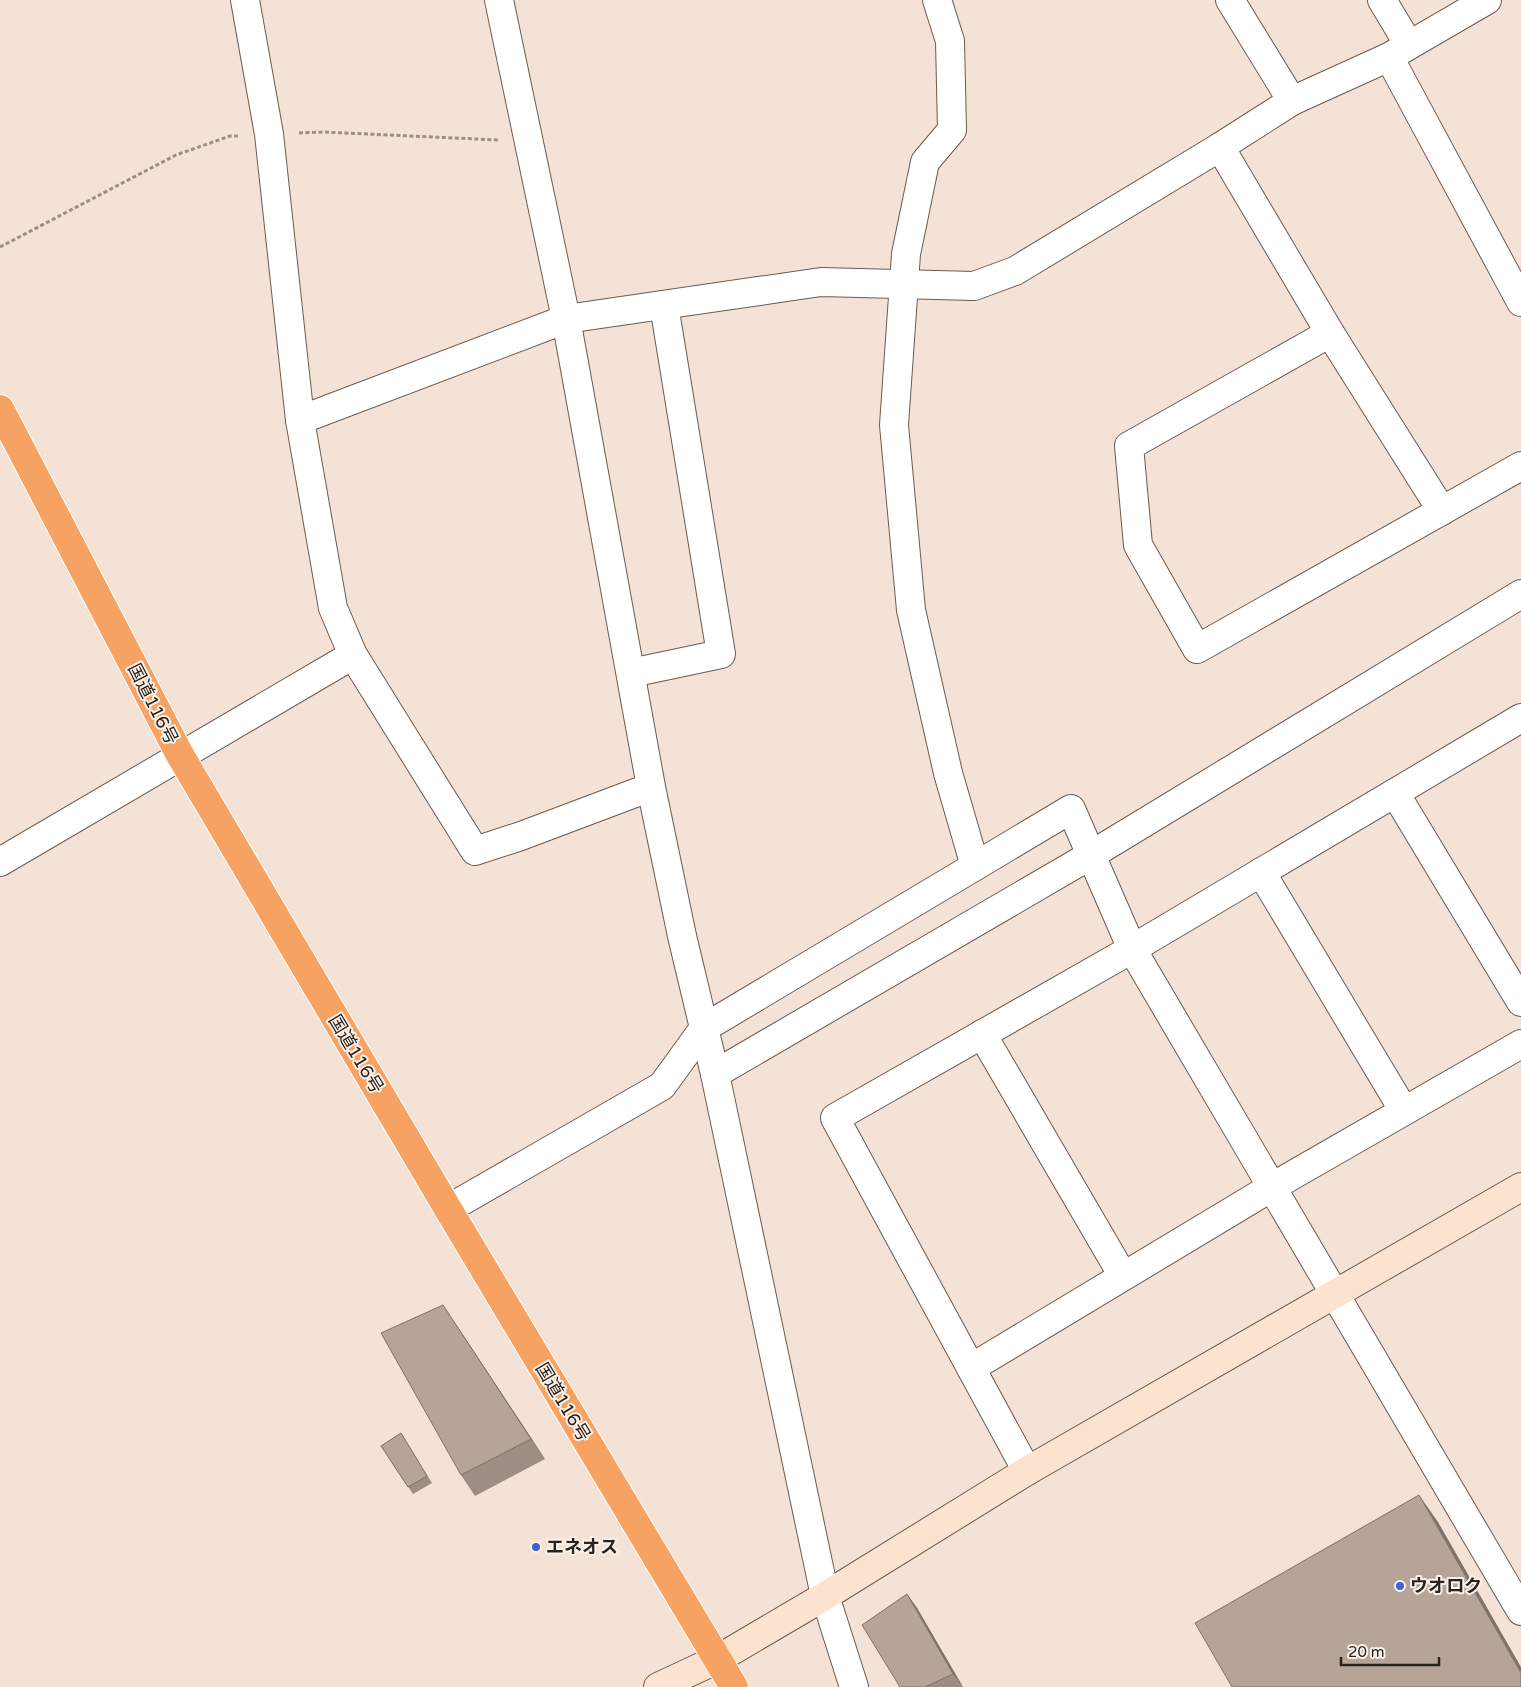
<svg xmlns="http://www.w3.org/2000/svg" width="1521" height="1687" font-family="'Varela Round','Noto Sans JP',sans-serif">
<rect width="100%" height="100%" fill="#f5e2d6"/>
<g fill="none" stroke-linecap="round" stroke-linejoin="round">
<!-- street casing -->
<g stroke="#6a5a50" stroke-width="30">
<g id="street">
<polyline points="245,0 269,134 300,420 333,608 353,655 475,851 521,836 651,787"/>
<polyline points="499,0 566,319 651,787 682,936 715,1074 825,1596 854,1687"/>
<polyline points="937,0 950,41 952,130 925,162 906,254 894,425 911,610 948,773 975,866"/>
<polyline points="1230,0 1292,101"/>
<polyline points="1382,0 1409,45"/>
<polyline points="1389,57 1521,302"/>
<polyline points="1220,147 1330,333 1129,446 1138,545 1197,649 1521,466"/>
<polyline points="1330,333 1442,511"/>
<polyline points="300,420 566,319 821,282 974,286 1015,271 1220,147 1292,101 1389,57 1487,0"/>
<polyline points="631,673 721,654 664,305"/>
<polyline points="1395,793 1521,1002"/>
<polyline points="0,862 353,655"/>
<polyline points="1261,872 1404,1111"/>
<polyline points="982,1034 1123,1276"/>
<polyline points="715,1074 1091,855 1521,594"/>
<polyline points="448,1209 662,1086 704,1028 1071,809 1132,949 1521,1611"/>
<polyline points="971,1368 1272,1187 1521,1044"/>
<polyline points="1027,1471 835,1118 1132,949 1521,718"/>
</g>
</g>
<!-- secondary casing -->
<g stroke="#6a5a50" stroke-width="30">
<polyline id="secondary" points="658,1687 718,1659 825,1596 1027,1471 1521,1187"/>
</g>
<!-- highway casing -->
<g stroke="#fff" stroke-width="30">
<polyline id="highway" points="0,409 180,755 448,1209 734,1687"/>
</g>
<!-- path -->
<g stroke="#9b8e85" stroke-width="3" stroke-dasharray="4 2.5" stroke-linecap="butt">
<polyline points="299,133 323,132 498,140"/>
<polyline points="0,247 176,155 230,136 238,136"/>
</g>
<!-- street -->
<use href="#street" stroke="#fff" stroke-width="28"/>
<!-- secondary -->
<use href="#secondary" stroke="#fce3d0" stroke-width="28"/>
<!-- highway -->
<use href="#highway" stroke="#f6a262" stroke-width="28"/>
</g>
<!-- wall -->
<g fill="#9d8d83">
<polygon points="457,1326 545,1459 475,1496 461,1475"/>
<polygon points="401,1433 432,1483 413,1494 381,1446"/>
<polygon points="907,1594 917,1608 963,1687 900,1687"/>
</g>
<!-- shaded-wall -->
<g fill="#7f736a">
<polygon points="443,1305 457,1326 545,1459 531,1439"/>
<polygon points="1419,1495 1438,1522 1521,1667 1521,1673"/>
<polygon points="907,1594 917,1608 963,1687 953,1674"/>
</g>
<!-- building -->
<g fill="#b6a498" stroke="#7f736a">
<polygon points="443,1305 531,1439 461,1475 381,1333"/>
<polygon points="401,1433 427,1476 408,1487 381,1446"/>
<polygon points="1419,1495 1521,1673 1521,1687 1232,1687 1195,1623"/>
<polygon points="907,1594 953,1674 925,1687 900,1687 862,1625"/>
</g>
<!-- markers -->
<g fill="#3e62d4" stroke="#fcf1e9" stroke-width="2">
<circle cx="536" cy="1547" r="5"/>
<circle cx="1400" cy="1586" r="5"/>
</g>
<g text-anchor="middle" stroke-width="4" stroke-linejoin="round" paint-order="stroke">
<!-- street labels -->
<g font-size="18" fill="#29221d" stroke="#fcf1e9">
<text transform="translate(153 704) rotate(63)" y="6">国道116号</text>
<text transform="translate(356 1054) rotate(59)" y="6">国道116号</text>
<text transform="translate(563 1402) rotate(59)" y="6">国道116号</text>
</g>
<!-- poi labels -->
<g font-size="18" font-weight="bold" fill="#29221d" stroke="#fcf1e9" text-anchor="start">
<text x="546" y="1553">エネオス</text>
<text x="1410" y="1592">ウオロク</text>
</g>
</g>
<!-- scale -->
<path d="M1341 1657v8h98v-8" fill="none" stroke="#29221d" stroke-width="2.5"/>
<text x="1348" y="1657" font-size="15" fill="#29221d" stroke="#fcf1e9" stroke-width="4" paint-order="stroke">20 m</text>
</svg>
